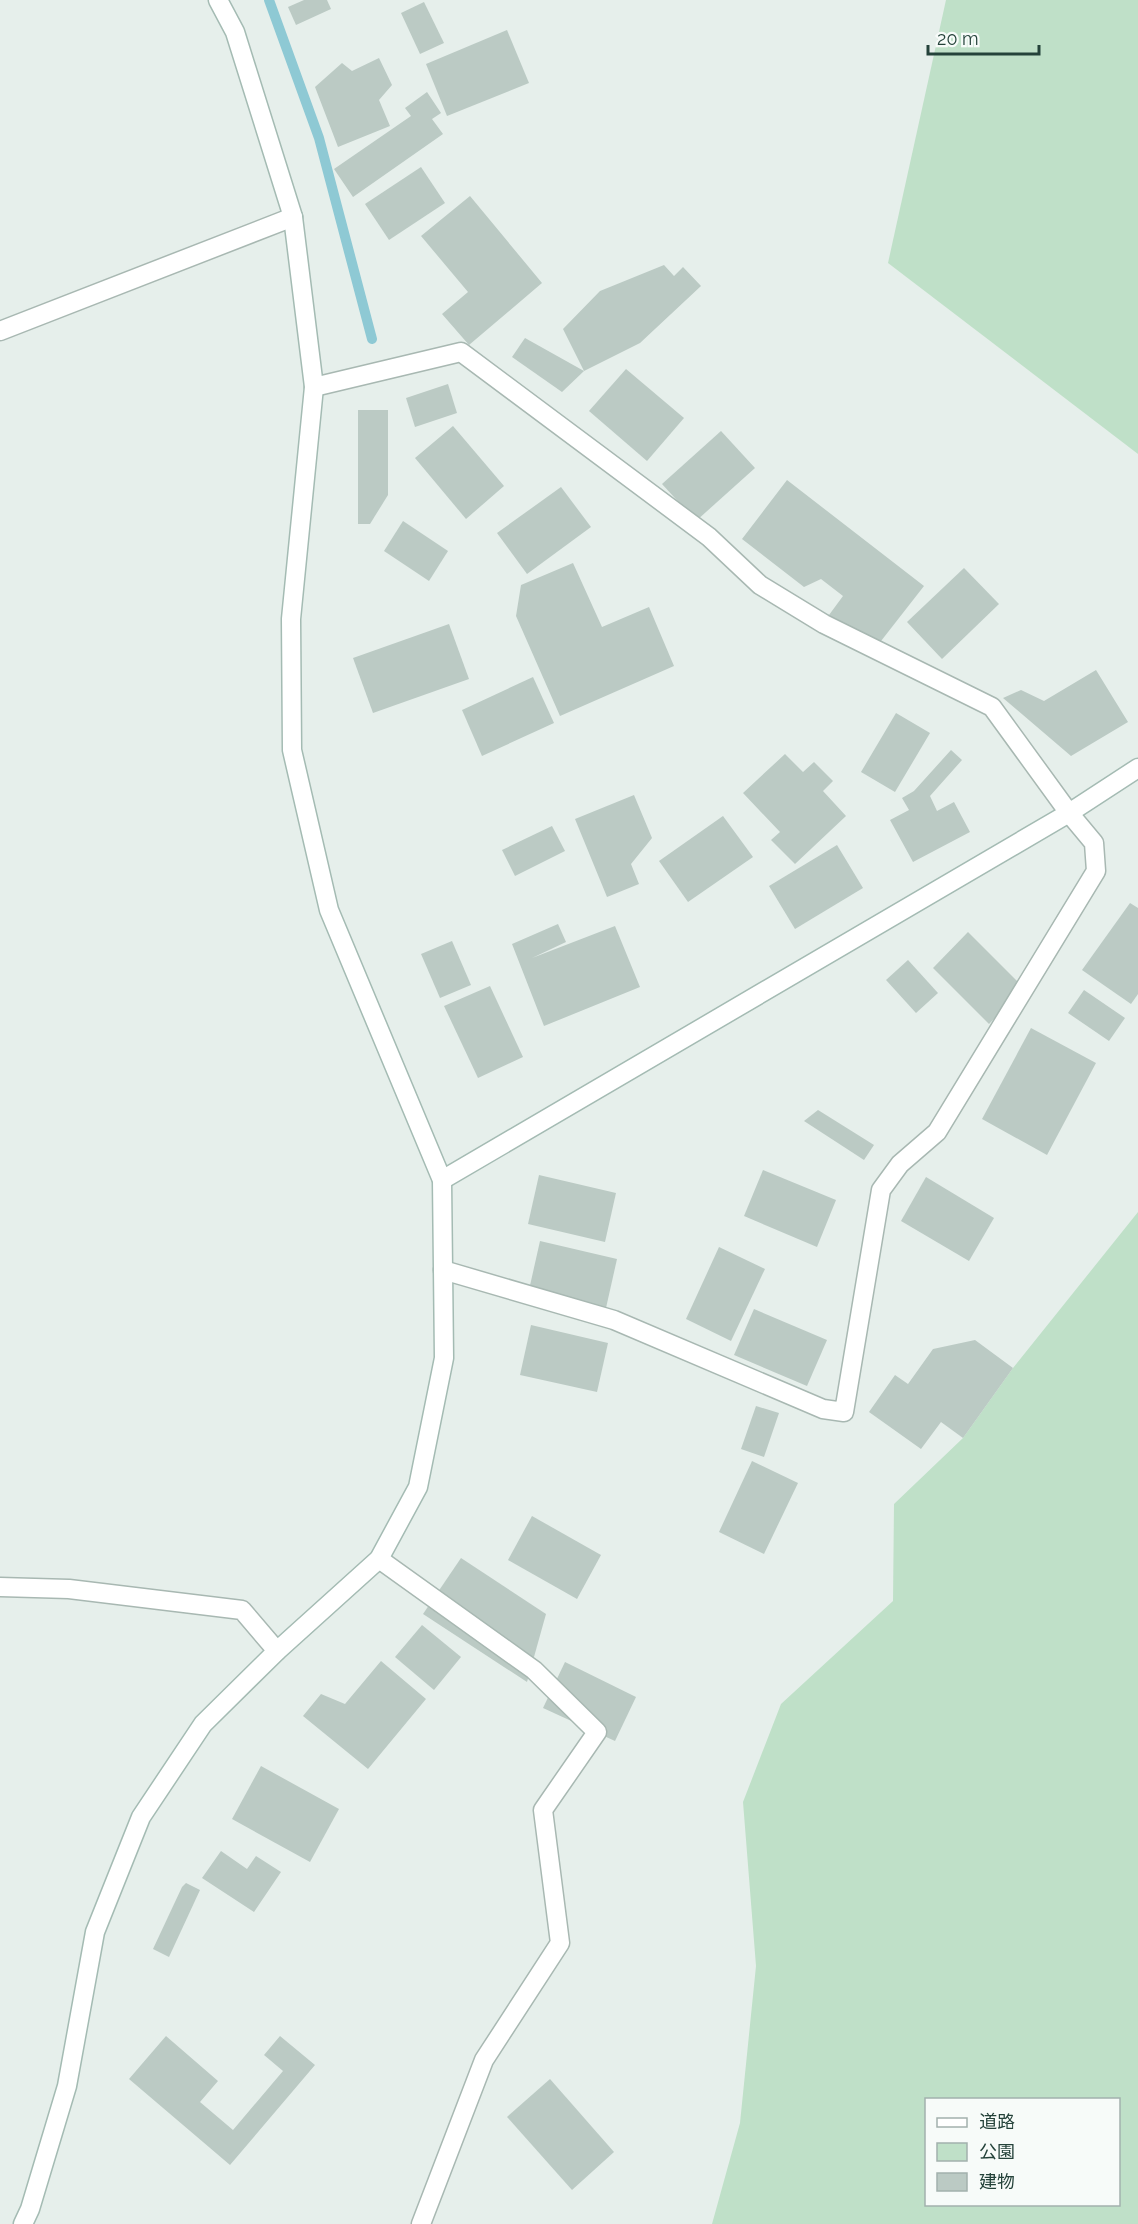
<svg xmlns="http://www.w3.org/2000/svg" width="1138" height="2224" font-family="Raleway,'Noto Sans JP',sans-serif">
<rect width="100%" height="100%" fill="#e6efeb"/>
<!-- green -->
<g fill="#bfe0c8" fill-rule="evenodd">
<polygon points="946,0 1138,0 1138,454 888,263"/>
<path d="M1138,1212V2224H712L740,2123L756,1966L743,1802L781,1704L893,1601L894,1504L963,1438L1013,1368ZM926,2100H1118V2204H926Z"/>
</g>
<g fill="none" stroke-linecap="round" stroke-linejoin="round">
<!-- stream -->
<polyline stroke="#8ec9d4" stroke-width="10" points="269,0 319,138 372,339"/>
</g>
<!-- building -->
<g fill="#bbcac4">
<polygon points="304,0 327,0 331,9 296,25 288,7"/>
<polygon points="424,2 444,43 420,54 401,13"/>
<polygon points="507,30 529,83 447,116 426,64"/>
<polygon points="379,58 392,85 379,100 390,126 338,147 315,87 342,63 352,71"/>
<polygon points="427,92 441,113 432,119 443,134 353,197 334,169 411,116 405,108"/>
<polygon points="421,167 445,203 389,240 365,204"/>
<polygon points="470,196 542,283 469,345 442,314 468,292 421,236"/>
<polygon points="664,265 674,276 683,267 701,286 640,343 584,371 563,329 600,291"/>
<polygon points="525,338 584,371 562,392 512,357"/>
<polygon points="626,369 684,418 647,461 589,411"/>
<polygon points="448,384 457,413 415,427 406,398"/>
<polygon points="358,410 388,410 388,495 370,524 358,524"/>
<polygon points="453,426 504,486 466,519 415,458"/>
<polygon points="721,431 755,468 696,521 662,484"/>
<polygon points="787,480 924,586 874,650 829,615 843,596 821,579 804,587 742,539"/>
<polygon points="561,487 591,527 527,574 497,533"/>
<polygon points="403,521 448,551 429,581 384,551"/>
<polygon points="573,563 602,627 649,607 674,666 560,716 516,616 521,585"/>
<polygon points="964,568 999,604 942,659 907,622"/>
<polygon points="449,624 469,679 373,713 353,658"/>
<polygon points="1096,670 1128,722 1071,756 1003,698 1021,690 1044,701"/>
<polygon points="533,677 554,723 482,756 462,710"/>
<polygon points="896,713 930,733 895,792 861,772"/>
<polygon points="951,750 962,760 930,796 937,811 954,802 970,832 913,862 890,820 909,810 902,798 914,791"/>
<polygon points="785,754 803,772 814,762 833,781 823,791 846,816 795,864 771,840 780,832 743,793"/>
<polygon points="634,795 652,838 631,864 639,884 607,897 575,819"/>
<polygon points="723,816 753,857 688,902 659,861"/>
<polygon points="552,826 565,851 515,876 502,850"/>
<polygon points="837,845 863,888 795,929 769,886"/>
<polygon points="1130,903 1138,908 1138,994 1131,1004 1082,970"/>
<polygon points="558,924 566,942 532,958 615,926 640,987 544,1026 512,944"/>
<polygon points="968,932 1024,988 989,1024 933,968"/>
<polygon points="452,941 471,985 440,998 421,954"/>
<polygon points="908,960 938,993 916,1013 886,980"/>
<polygon points="490,986 523,1057 478,1078 444,1006"/>
<polygon points="1084,990 1125,1018 1109,1041 1068,1013"/>
<polygon points="1031,1028 1096,1063 1047,1155 982,1119"/>
<polygon points="818,1110 874,1145 864,1160 804,1121"/>
<polygon points="763,1170 836,1200 817,1247 744,1216"/>
<polygon points="539,1175 616,1193 605,1242 528,1224"/>
<polygon points="926,1177 994,1218 969,1261 901,1221"/>
<polygon points="540,1241 617,1259 606,1308 529,1290"/>
<polygon points="719,1247 765,1269 731,1341 686,1319"/>
<polygon points="754,1309 827,1340 807,1386 734,1355"/>
<polygon points="531,1325 608,1343 597,1392 520,1375"/>
<polygon points="975,1340 1013,1368 963,1438 941,1422 921,1449 869,1412 895,1375 908,1384 933,1349"/>
<polygon points="756,1406 779,1413 764,1457 741,1449"/>
<polygon points="752,1461 798,1483 764,1554 719,1532"/>
<polygon points="532,1516 601,1555 577,1599 508,1560"/>
<polygon points="461,1558 546,1614 527,1682 423,1614"/>
<polygon points="422,1625 461,1657 434,1690 395,1657"/>
<polygon points="381,1661 426,1699 368,1769 303,1716 321,1694 345,1704"/>
<polygon points="565,1662 636,1697 615,1741 543,1708"/>
<polygon points="261,1766 339,1809 310,1862 232,1819"/>
<polygon points="221,1851 247,1869 256,1856 281,1872 254,1912 202,1878"/>
<polygon points="186,1883 200,1890 169,1957 153,1949 182,1887"/>
<polygon points="166,2036 218,2081 200,2102 233,2130 283,2071 264,2055 280,2036 315,2065 230,2165 129,2079"/>
<polygon points="550,2079 614,2152 572,2190 507,2117"/>
</g>
<g fill="none" stroke-linecap="round" stroke-linejoin="round">
<!-- street casing -->
<g stroke="#a8b8b2" stroke-width="21">
<g id="street">
<polyline points="0,331 293,217"/>
<polyline points="314,387 461,352 709,537 760,585 824,624 992,707 1069,813 1094,843 1096,871 937,1132 900,1164 881,1190 844,1412 823,1409 614,1320 443,1270"/>
<polyline points="379,1559 534,1670 597,1732 543,1810 560,1943 484,2060 421,2224"/>
<polyline points="0,1587 69,1589 242,1610 277,1651"/>
</g>
</g>
<!-- secondary casing -->
<g stroke="#a4bbb3" stroke-width="21">
<g id="secondary">
<polyline points="442,1180 1069,813 1138,768"/>
<polyline points="23,2224 30,2209 67,2086 95,1932 141,1817 203,1724 277,1651 379,1559 418,1487 444,1358 442,1180 329,910 292,750 291,619 314,387 293,217 235,32 218,0"/>
</g>
</g>
<!-- street -->
<use href="#street" stroke="#fff" stroke-width="18"/>
<!-- secondary -->
<use href="#secondary" stroke="#fff" stroke-width="18"/>
</g>
<!-- legend -->
<rect x="925" y="2098" width="195" height="108" fill="#f7fbf9" stroke="#a3b1ad" stroke-width="1.5"/>
<rect x="937" y="2118" width="30" height="9" fill="#ffffff" stroke="#a3b1ad" stroke-width="1.5"/>
<text x="979" y="2128" font-size="18" fill="#24423a">道路</text>
<rect x="937" y="2143" width="30" height="18" fill="#bfe0c8" stroke="#a3b1ad" stroke-width="1.5"/>
<text x="979" y="2158" font-size="18" fill="#24423a">公園</text>
<rect x="937" y="2173" width="30" height="18" fill="#bbcac4" stroke="#a3b1ad" stroke-width="1.5"/>
<text x="979" y="2188" font-size="18" fill="#24423a">建物</text>
<!-- scale -->
<path d="M928 45v9h111v-9" fill="none" stroke="#24423a" stroke-width="3"/>
<text x="937" y="45" font-size="18" fill="#24423a" stroke="#f7fbf9" stroke-width="4.5" paint-order="stroke">20 m</text>
</svg>
